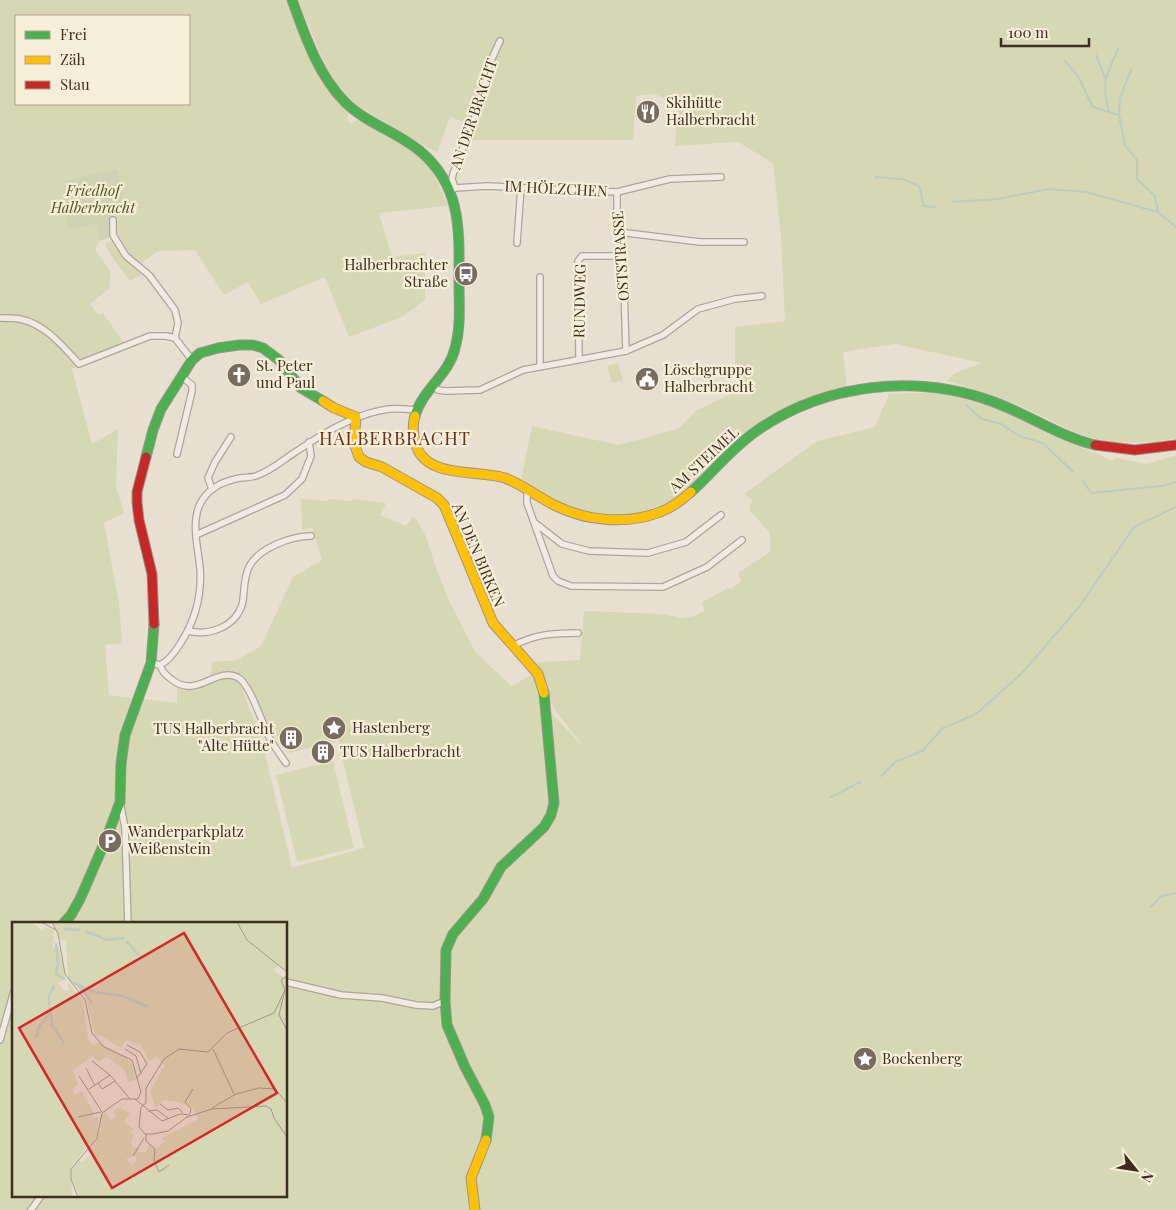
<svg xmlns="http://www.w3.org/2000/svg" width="1176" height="1210" font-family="'Playfair Display',serif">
<rect width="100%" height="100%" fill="#e7e0d1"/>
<!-- green -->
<g fill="#d6d7b3" fill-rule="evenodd">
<path d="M0,0H285L319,77L349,113L347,120L351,124L357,120C381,132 419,150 433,173C439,183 443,195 448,206L379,213L392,257L425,253V300L402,317L349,337L325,277L261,304L248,282L224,295L195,250L158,251L136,267L141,275L130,281C122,269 111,258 105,244L113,240C105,224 113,214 122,201L68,229L97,224L100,241L95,249L111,272L109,289L90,304L99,315L103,313L125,344L72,369L92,444L118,429L116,486L124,513L104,523L119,603L122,643L105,645L109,695L177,703V687L195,690L210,684L212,662L238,660L261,646L293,577L322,560L312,527L302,530L301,499L328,501L329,499L351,501L353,499L386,503L380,515L406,526L413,517L416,519L426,536L436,568L449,601L476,653L512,686L536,672L537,662L580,660L584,611L664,614L681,618L695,616L704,610L702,602L728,588L731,589L741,581L738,573L770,552V533L749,510L752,500L744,494L817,441L875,427L889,394L936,392L1001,409L1048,434L1105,457L1110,461L1117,458L1147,464L1176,455V1210H0ZM16,16H189V104H16ZM240,673L248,680L268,723L290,753L338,740L364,848L292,868L262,740L241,687ZM543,685L554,708L582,745L549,711ZM14,924H286V1196H14Z"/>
<path d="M298,0H1176V438C1156,443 1117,444 1096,439C1068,432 1043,415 1016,404C994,394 970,388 947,381L955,373L982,363L895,344L843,352L847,388L810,398L767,419L721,446L690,487L669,502L640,513L615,517L573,508L558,502L521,480L532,426L618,445L678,429L697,410L742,389L735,369V327L785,321L781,237L773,163L738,142L675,146L678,105L655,94L636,96L633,140H471L474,127L450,116L437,153L358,106L336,83L323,60Z"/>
<polygon points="618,363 623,380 612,383 607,366"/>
<polygon points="333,761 354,848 297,862 276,775"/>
</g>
<!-- cemetery -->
<polygon fill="#d1d1b3" points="118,169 122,201 110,219 111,236 100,241 97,224 68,230 65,181"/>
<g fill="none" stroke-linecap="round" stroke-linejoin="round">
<!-- stream -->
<g stroke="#bcccc2" stroke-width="2">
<polyline points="1096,55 1105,78"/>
<polyline points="1065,61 1078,76 1093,107 1119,115 1125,145 1137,160 1137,179 1155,196 1158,211"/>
<path d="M1109,112C1101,82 1106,76 1118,49"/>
<polyline points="1119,115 1120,98 1131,70"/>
<polyline points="875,177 903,179 919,186 924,206 935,207"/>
<polyline points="952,202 998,199 1048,189 1086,192 1158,212 1176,227"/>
<polyline points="966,405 982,419 1001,424 1019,436 1043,443 1073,472"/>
<polyline points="1083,481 1091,493 1162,486 1176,482"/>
<polyline points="881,776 895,762 922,751 943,728 976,714 1022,673 1079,607 1134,527 1176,507"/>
<polyline points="831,797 860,782"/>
<polyline points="1151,907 1161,896 1176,893"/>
</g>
<!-- street casing -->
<g stroke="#ada599" stroke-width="8">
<g id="street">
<polyline points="455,188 452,179 453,174 478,109 489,65 500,41"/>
<polyline points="450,192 455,188 487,186 617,192 670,179 721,177"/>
<polyline points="617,192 617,220 623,256 626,351"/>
<polyline points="113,220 113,235 126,256 149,275 175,310 178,323 175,338"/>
<polyline points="619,232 700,242 744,242"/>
<polyline points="517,243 521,187"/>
<path d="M0,318C6,318 14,318 20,319C45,324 63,346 79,364L150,336H166L175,338L192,360"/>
<polyline points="579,359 578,261 582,256 623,256"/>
<polyline points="540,366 540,277"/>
<polyline points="434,386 438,390 446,391 480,390 523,370 626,351 663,335 698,309 735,299 762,296"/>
<polyline points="177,454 192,391 192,385 182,377"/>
<polyline points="212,489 208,478 215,462 231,437"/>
<polyline points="529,489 527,494 527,503 553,576 558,581 571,586 663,587 707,567 742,540"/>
<polyline points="535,523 562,544 589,551 648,553 686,542 721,515"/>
<polyline points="196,535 285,495 302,479 311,456 309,442"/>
<path d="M189,631C209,636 235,627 242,605C245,593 243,579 249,567C258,548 292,536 311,536"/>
<path d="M514,645C540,633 550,634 578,633"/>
<path d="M151,663L160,665C169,661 175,652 180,644C195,621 202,595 200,568C198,548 191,523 200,504C208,488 223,481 240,478C246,477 253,478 258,475C272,470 284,459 297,451C323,433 356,413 389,409C398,408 407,409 416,410"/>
<path d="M160,665C162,672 166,675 171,679C197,700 214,667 237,677C250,682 263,727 271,741C276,749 281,756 286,763"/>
<polyline points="120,802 125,828 128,924"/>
<polyline points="286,982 341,995 382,998 416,1005 433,1006 445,1001"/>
<polyline points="0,1040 14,991"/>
<polyline points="31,1210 41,1196"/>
</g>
</g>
<!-- fast casing -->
<g stroke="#9c958a" stroke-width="11">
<g id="fast">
<path d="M292,0C305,35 317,73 344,101C365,123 396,131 420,151C463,187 459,233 459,284C459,305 461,327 455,348C449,375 422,390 415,416"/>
<polyline points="146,457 153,430 161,409 192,360 200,353 218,348 239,345 253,345 263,348 279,360 301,388 323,401"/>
<path d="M691,492C713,472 731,449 755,432C824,383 916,373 994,402C1029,415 1059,436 1095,445"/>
<polyline points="63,924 71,915 80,899 107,837 120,802 121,764 125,735 151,663 154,624"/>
<polyline points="486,1140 489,1117 485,1105 465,1067 447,1025 445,1001 446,950 453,934 483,899 501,867 544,827 551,815 554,803 544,693"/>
</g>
</g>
<!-- slow casing -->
<g stroke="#9c958a" stroke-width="11">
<g id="slow">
<polyline points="323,401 334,408 356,417 354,443 359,457 366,462 382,467 437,498 444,505 493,623 538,674 544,693"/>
<path d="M415,416C412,425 413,433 415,442C424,480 477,469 505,478C523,485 538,497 556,506C587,521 627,525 660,512C671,508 682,500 691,492"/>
<polyline points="475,1210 471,1178 486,1140"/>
</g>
</g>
<!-- jam casing -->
<g stroke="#9c958a" stroke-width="11">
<g id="jam">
<polyline points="1095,445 1135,450 1176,445"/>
<polyline points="146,457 137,492 137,502 139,520 152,574 154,624"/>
</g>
</g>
<!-- street -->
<use href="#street" stroke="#efebe3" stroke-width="5.5"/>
<!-- fast -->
<use href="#fast" stroke="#4caf50" stroke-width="9"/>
<!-- slow -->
<use href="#slow" stroke="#ffc107" stroke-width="9"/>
<!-- jam -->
<use href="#jam" stroke="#c62828" stroke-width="9"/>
</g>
<!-- icons -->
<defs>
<g id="restaurant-disc" transform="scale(1.25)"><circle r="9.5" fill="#786c5e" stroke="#f7eed8"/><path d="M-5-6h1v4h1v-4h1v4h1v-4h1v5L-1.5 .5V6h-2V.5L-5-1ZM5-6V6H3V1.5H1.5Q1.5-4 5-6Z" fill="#fff"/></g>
<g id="bus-disc" transform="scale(1.25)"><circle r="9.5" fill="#786c5e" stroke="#f7eed8"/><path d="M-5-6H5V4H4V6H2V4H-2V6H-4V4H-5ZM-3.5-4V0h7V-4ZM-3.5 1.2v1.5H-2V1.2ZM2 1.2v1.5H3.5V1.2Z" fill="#fff"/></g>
<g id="church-disc" transform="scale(1.25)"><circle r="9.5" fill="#786c5e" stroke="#f7eed8"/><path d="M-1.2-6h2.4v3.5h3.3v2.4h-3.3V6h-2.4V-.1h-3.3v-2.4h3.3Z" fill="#fff"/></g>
<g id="civic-disc" transform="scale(1.25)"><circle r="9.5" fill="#786c5e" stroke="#f7eed8"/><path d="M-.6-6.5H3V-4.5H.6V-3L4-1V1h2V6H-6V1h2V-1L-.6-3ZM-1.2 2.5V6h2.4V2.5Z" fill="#fff"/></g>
<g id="sight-disc" transform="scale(1.25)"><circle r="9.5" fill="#786c5e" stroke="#f7eed8"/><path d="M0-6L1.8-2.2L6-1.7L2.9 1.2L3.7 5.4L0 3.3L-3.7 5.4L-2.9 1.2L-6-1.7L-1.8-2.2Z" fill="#fff"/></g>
<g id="building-disc" transform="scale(1.25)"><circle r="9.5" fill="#786c5e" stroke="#f7eed8"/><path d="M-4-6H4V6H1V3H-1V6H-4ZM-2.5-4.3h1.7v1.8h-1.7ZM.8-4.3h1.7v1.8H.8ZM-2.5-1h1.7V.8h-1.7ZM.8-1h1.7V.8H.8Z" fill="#fff"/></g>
<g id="parking-disc" transform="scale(1.25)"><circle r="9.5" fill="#786c5e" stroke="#f7eed8"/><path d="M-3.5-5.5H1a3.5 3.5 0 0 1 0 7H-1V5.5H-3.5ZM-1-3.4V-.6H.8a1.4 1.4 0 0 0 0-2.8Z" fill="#fff"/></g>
</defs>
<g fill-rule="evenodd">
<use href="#restaurant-disc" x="648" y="112"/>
<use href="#bus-disc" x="466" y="274"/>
<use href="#church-disc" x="239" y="375"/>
<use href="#civic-disc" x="647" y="379"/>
<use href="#sight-disc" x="334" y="728"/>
<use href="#building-disc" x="291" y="738"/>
<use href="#building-disc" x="323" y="752"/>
<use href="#parking-disc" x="110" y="841"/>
<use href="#sight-disc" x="865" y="1059"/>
</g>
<g text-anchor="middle" stroke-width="4.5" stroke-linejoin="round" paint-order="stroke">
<!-- poi labels -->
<g font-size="15" fill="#3d2e20" stroke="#f7eed8" text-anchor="start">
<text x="666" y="108">Skihütte<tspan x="666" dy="17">Halberbracht</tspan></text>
<text x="448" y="270" text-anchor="end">Halberbrachter<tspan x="448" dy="17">Straße</tspan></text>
<text x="256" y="371">St. Peter<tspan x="256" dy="17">und Paul</tspan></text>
<text x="664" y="375">Löschgruppe<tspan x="664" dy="17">Halberbracht</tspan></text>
<text x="352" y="733">Hastenberg</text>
<text x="274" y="734" text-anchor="end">TUS Halberbracht<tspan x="274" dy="17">"Alte Hütte"</tspan></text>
<text x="340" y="757">TUS Halberbracht</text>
<text x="128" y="837">Wanderparkplatz<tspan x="128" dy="17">Weißenstein</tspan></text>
<text x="882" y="1064">Bockenberg</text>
</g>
<!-- street labels -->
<g font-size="15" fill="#3d2e20" stroke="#f7eed8">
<text transform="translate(474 114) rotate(-71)" y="5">AN DER BRACHT</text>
<text transform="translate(556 189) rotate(3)" y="5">IM HÖLZCHEN</text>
<text transform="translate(621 256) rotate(-94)" y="5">OSTSTRASSE</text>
<text transform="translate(580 301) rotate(-89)" y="5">RUNDWEG</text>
<text transform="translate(704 460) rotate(-43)" y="5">AM STEIMEL</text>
<text transform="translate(478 555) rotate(67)" y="5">AN DEN BIRKEN</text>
</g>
<!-- park labels -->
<g font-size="15" font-style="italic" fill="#4d5a26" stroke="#f7eed8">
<text x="93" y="196">Friedhof<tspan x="93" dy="17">Halberbracht</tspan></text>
</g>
<!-- quarter labels -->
<g font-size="18" letter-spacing="1" fill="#6b2e1e" stroke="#f7eed8">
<text x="395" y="445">HALBERBRACHT</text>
</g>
</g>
<!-- overview -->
<g transform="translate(12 922)">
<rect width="275" height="275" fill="#e7e0d1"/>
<path d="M0,0H19L30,8L32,5L42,8L41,26H47L54,58L46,60L52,69L57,68L56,61L71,78L76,117L81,124L86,120L119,139L124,157L116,160L112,147L95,135L86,140L81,134L61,148L66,163L61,166V170L63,172L69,169L82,191L80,196L86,195V205L85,214L59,244L60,275H0ZM41,0H275V48L266,44L262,48L271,55L275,53V275H68L60,258V246L66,237L70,240L78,233L75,229L89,210L88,196L93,189L99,198L104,193L101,189L107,185L118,192L112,200L121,207L119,210L122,213L119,220L121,225L128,226L125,233L114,237L119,243L125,239L123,235L128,230H134L137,222L144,227L153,219L149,217L186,197L182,187L167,180L151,178L144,186L138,169L153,143L144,135L137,139L129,123L114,118L109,126L89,114H83L73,73L56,57L54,18H48Z" fill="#d6d7b3"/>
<path fill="none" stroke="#bcccc2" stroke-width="2.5" d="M52,7L68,8M73,9L95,18L112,16M114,19L127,33M44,21L46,42L44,52L53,57M61,60L82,70L111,74L136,85M65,61L80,81M37,83V74L42,63M38,85L40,103L52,121M24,116L27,105L37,92"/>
<path fill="none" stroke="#a3998a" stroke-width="1" d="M29,0L44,8M40,0L46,12L53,52L73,78L80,111L92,125L120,138L129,170L126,177H110L90,191L85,216L59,247V257L66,275M225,0L235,18L275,50M275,54L269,58L273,68L267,93L275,108M115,123L128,130L135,142L125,156M113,127L124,134L129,152M201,127L222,172M80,139L98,153L118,177M74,146L83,164M67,154L90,190M86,161L90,167L103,159M77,167L98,153M123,177L150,199L168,192L178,193M148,182L156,188L166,186L171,191M129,185L134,181V166L152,137L167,127L196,130L215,111L262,91L273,68M129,185L127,205L133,212H141L156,209L175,195L200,187L254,184L259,187L262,196L275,215M200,186L224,172L247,166L263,167L275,181M136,189L145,188L157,197M178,192L179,187L173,180L181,167M66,195L89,190M134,212V219L143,227L142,238L147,250L157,243M121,234L132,216"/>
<path fill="#d62828" fill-opacity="0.15" stroke="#d62828" stroke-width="2.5" d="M172,11L265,171L100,266L7,106Z"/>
<rect width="275" height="275" fill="none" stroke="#3d2e20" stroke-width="2.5"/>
</g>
<!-- legend -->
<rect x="15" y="15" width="175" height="90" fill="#f7eed8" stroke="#ada18e"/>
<rect x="25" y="31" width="25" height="8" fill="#4caf50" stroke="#ada18e"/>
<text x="60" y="40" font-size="15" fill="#3d2e20">Frei</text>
<rect x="25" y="56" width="25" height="8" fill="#ffc107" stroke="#ada18e"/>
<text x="60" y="65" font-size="15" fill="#3d2e20">Zäh</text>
<rect x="25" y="81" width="25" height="8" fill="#c62828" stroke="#ada18e"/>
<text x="60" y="90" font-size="15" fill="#3d2e20">Stau</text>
<!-- north arrow -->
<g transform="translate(1136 1170) rotate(120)" stroke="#f7eed8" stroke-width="4" paint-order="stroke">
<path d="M0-4L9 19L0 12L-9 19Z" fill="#3d2e20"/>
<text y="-8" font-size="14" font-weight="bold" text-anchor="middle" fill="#3d2e20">N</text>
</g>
<!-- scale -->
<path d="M1001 38v8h88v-8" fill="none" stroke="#3d2e20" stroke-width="2.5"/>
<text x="1008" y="38" font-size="15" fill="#3d2e20" stroke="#f7eed8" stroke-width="4" paint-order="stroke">100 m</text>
</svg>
